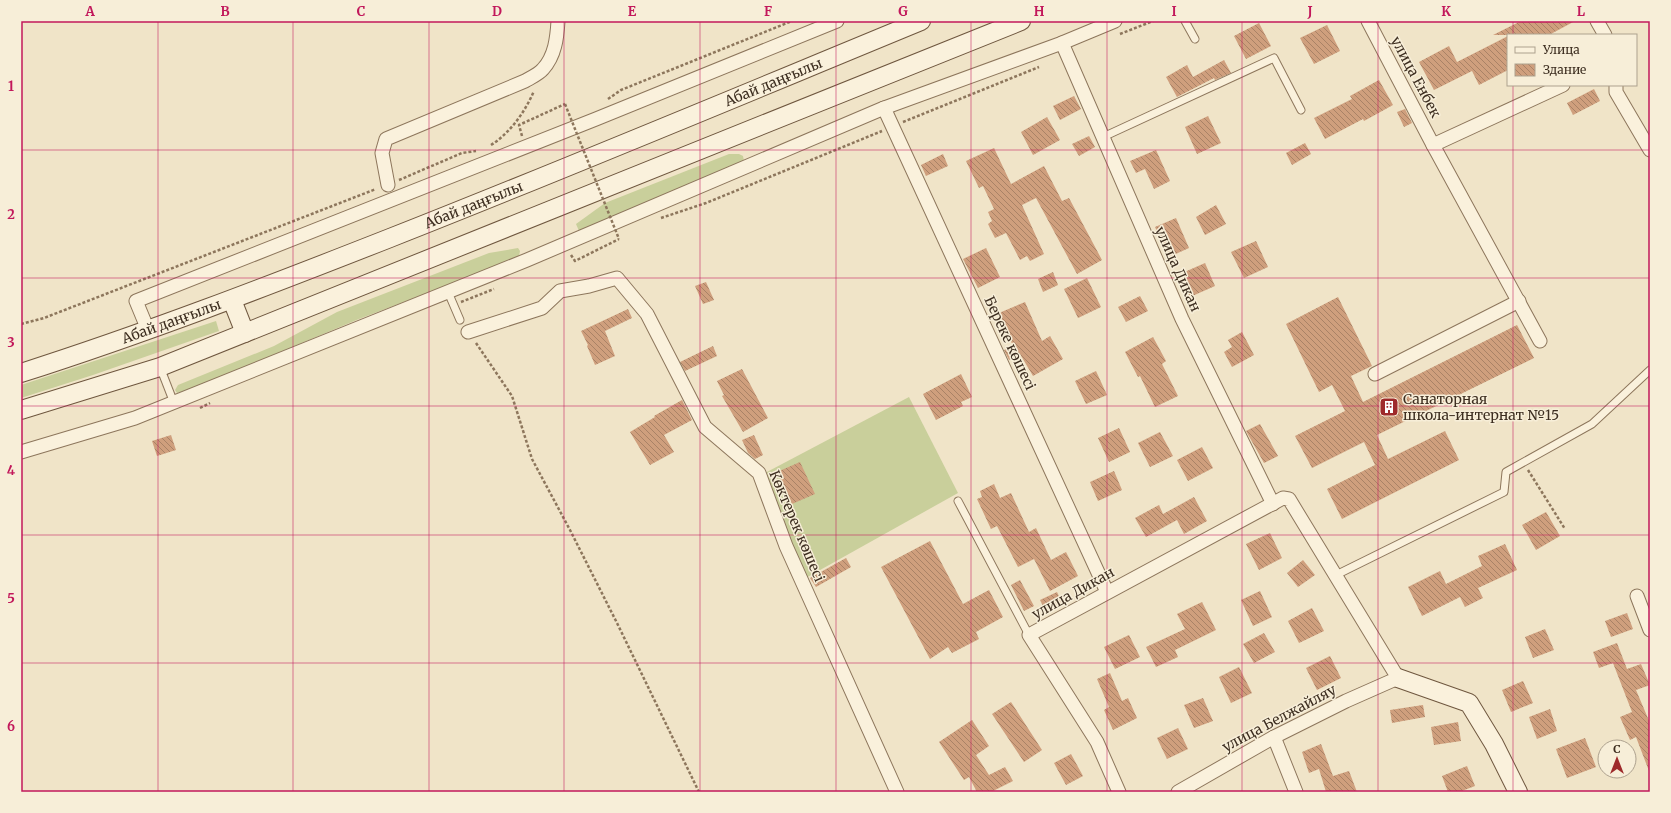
<svg xmlns="http://www.w3.org/2000/svg" width="1671" height="813" font-family="Merriweather,serif">
<defs>
<pattern id="building-back-hatch" width="6" height="6" patternUnits="userSpaceOnUse"><rect width="6" height="6" fill="#cf9f7d"/><path d="M-1 5l2 2M0 0l6 6M5-1l2 2" fill="none" stroke="#a98266"/></pattern>
</defs>
<rect width="100%" height="100%" fill="#f0e4c8"/>
<!-- grass -->
<g fill="#c9cf9b">
<polygon points="729,154 739,154 743,156 744,161 579,231 576,224 605,203"/>
<polygon points="518,248 520,251 519,256 472,276 359,319 194,388 177,393 175,390 178,385 274,346 337,312 489,253"/>
<polygon points="216,321 219,331 93,375 21,398 21,385"/>
<polygon points="909,397 958,493 804,579 765,473"/>
</g>
<!-- building -->
<g fill="url(#building-back-hatch)">
<polygon points="1521,21 1575,21 1549,35 1493,35"/>
<polygon points="1259,23 1271,46 1246,59 1234,36"/>
<polygon points="1327,25 1340,51 1314,64 1300,38"/>
<polygon points="1508,36 1508,70 1479,85 1472,71 1434,90 1419,62 1449,46 1457,62"/>
<polygon points="1224,60 1231,73 1215,80 1214,78 1177,97 1166,77 1187,65 1193,77"/>
<polygon points="1379,80 1393,105 1364,121 1363,119 1325,139 1314,118 1352,99 1350,96"/>
<polygon points="1594,89 1600,101 1573,115 1567,103"/>
<polygon points="1074,96 1081,109 1060,120 1053,106"/>
<polygon points="1405,109 1412,123 1404,127 1397,112"/>
<polygon points="1208,116 1221,143 1197,154 1185,127"/>
<polygon points="1047,117 1060,140 1033,155 1021,132"/>
<polygon points="1089,136 1095,147 1079,156 1072,144"/>
<polygon points="1305,143 1311,154 1292,165 1286,153"/>
<polygon points="994,148 1011,184 1044,166 1062,201 1069,198 1102,260 1077,274 1036,198 1022,205 1044,254 1030,261 1027,256 1020,260 1006,233 995,238 988,224 992,221 988,212 994,209 983,186 979,188 966,161"/>
<polygon points="1156,150 1170,181 1154,189 1145,169 1136,173 1130,161"/>
<polygon points="943,154 948,166 926,176 921,165"/>
<polygon points="1216,205 1226,224 1205,235 1196,217"/>
<polygon points="1176,218 1189,248 1169,257 1155,227"/>
<polygon points="1256,241 1268,267 1244,278 1231,252"/>
<polygon points="986,248 1000,277 978,288 963,259"/>
<polygon points="1205,263 1215,286 1190,297 1180,274"/>
<polygon points="1053,272 1058,285 1043,292 1038,279"/>
<polygon points="1087,278 1101,307 1078,318 1064,289"/>
<polygon points="706,282 714,300 703,304 695,286"/>
<polygon points="1140,296 1148,311 1126,322 1118,307"/>
<polygon points="1338,297 1372,366 1351,376 1363,402 1517,325 1534,358 1377,435 1388,459 1445,431 1459,460 1342,519 1327,489 1375,465 1364,442 1312,468 1295,436 1345,411 1332,385 1319,392 1286,324"/>
<polygon points="1025,302 1042,341 1050,336 1063,359 1033,376 1020,354 1009,360 1004,350 1013,346 999,313"/>
<polygon points="628,309 632,318 605,331 615,356 595,365 587,346 588,345 581,331"/>
<polygon points="1242,332 1254,355 1232,367 1224,352 1232,347 1228,340"/>
<polygon points="1153,337 1166,361 1162,364 1178,396 1155,407 1140,376 1138,377 1125,352"/>
<polygon points="713,346 717,356 685,371 680,362"/>
<polygon points="742,369 768,418 743,432 722,396 724,395 717,381"/>
<polygon points="1096,371 1107,395 1086,404 1075,381"/>
<polygon points="961,374 972,397 961,402 963,406 936,420 923,394"/>
<polygon points="682,400 692,420 664,435 674,452 650,465 630,432 655,417 654,416"/>
<polygon points="1260,424 1278,456 1264,463 1246,431"/>
<polygon points="1119,428 1130,452 1109,462 1098,438"/>
<polygon points="1160,432 1173,456 1150,467 1138,443"/>
<polygon points="171,435 176,450 157,456 152,441"/>
<polygon points="754,435 763,455 755,459 748,453 742,440"/>
<polygon points="1202,447 1213,468 1188,481 1177,460"/>
<polygon points="800,462 815,494 792,504 777,472"/>
<polygon points="1114,471 1122,490 1098,501 1090,482"/>
<polygon points="994,484 1000,498 1011,493 1029,532 1036,528 1051,560 1066,552 1078,576 1050,591 1034,559 1018,567 997,526 991,529 977,499 982,497 980,491"/>
<polygon points="1194,497 1207,521 1184,534 1177,520 1146,537 1135,518 1159,505 1163,514"/>
<polygon points="1546,512 1560,536 1536,550 1522,525"/>
<polygon points="1270,533 1282,558 1259,570 1246,544"/>
<polygon points="930,541 963,604 989,590 1003,617 976,632 979,639 952,653 948,647 930,659 881,567"/>
<polygon points="1505,544 1517,570 1478,588 1483,598 1465,607 1460,597 1422,616 1408,587 1440,571 1446,584 1482,566 1478,556"/>
<polygon points="846,558 851,567 816,587 810,578"/>
<polygon points="1303,560 1315,575 1298,587 1287,573"/>
<polygon points="1020,580 1034,606 1024,611 1011,585"/>
<polygon points="1260,591 1272,617 1253,626 1241,600"/>
<polygon points="1057,592 1062,603 1045,610 1040,600"/>
<polygon points="1202,602 1216,630 1175,650 1178,657 1156,667 1146,647 1185,629 1177,614"/>
<polygon points="1312,608 1324,631 1299,643 1288,621"/>
<polygon points="1627,613 1633,629 1611,637 1605,621"/>
<polygon points="1545,629 1554,650 1533,658 1525,637"/>
<polygon points="1264,633 1275,652 1254,663 1243,644"/>
<polygon points="1129,635 1140,657 1115,669 1104,647"/>
<polygon points="1617,643 1627,669 1641,664 1650,685 1636,690 1650,723 1650,771 1649,771 1636,737 1630,740 1620,717 1632,712 1613,663 1599,668 1593,652"/>
<polygon points="1330,656 1341,678 1317,690 1306,668"/>
<polygon points="1239,667 1252,693 1231,703 1219,677"/>
<polygon points="1110,673 1122,701 1128,698 1137,718 1113,730 1104,710 1109,707 1097,679"/>
<polygon points="1523,681 1533,703 1511,712 1502,690"/>
<polygon points="1203,698 1213,721 1194,728 1184,705"/>
<polygon points="1011,702 1042,750 1024,762 992,714"/>
<polygon points="1423,705 1425,717 1392,723 1390,710"/>
<polygon points="1550,709 1557,731 1537,739 1529,717"/>
<polygon points="972,720 989,746 976,755 989,775 1005,767 1013,781 991,792 977,792 969,777 964,780 939,742"/>
<polygon points="1458,722 1461,741 1434,745 1431,727"/>
<polygon points="1178,728 1188,749 1167,759 1157,738"/>
<polygon points="1585,738 1596,767 1567,778 1556,749"/>
<polygon points="1321,744 1333,776 1349,771 1357,792 1326,792 1319,769 1309,773 1302,752"/>
<polygon points="1071,754 1083,776 1066,785 1054,763"/>
<polygon points="1467,766 1475,786 1459,792 1448,792 1442,776"/>
</g>
<g fill="none" stroke-linecap="round" stroke-linejoin="round">
<!-- lane casing -->
<g stroke="#8d765c" stroke-width="9">
<g id="lane">
<polyline points="1185,21 1195,39"/>
<polyline points="1103,137 1274,58 1301,110"/>
<polyline points="448,292 460,320"/>
<polyline points="160,367 174,403"/>
<polyline points="958,501 1029,635"/>
<polyline points="1336,575 1504,492 1506,472 1592,424 1650,370"/>
</g>
</g>
<!-- street casing -->
<g stroke="#8d765c" stroke-width="15">
<g id="street">
<polyline points="1368,21 1433,145 1540,341"/>
<polyline points="1597,21 1605,35"/>
<polyline points="1062,43 1182,319 1273,504"/>
<polyline points="1616,85 1616,92 1650,150"/>
<polyline points="884,108 1107,592"/>
<polyline points="1433,145 1563,85"/>
<path d="M388,185L382,153L386,139L525,81C530,78 539,74 543,69C555,56 557,38 558,21"/>
<polyline points="148,330 136,301 596,119 837,21"/>
<polyline points="468,332 542,308 560,291 589,286 617,278 647,314 705,427 759,473 786,546 897,792"/>
<polyline points="1375,374 1519,301"/>
<polyline points="21,452 135,418 527,260 884,108 1062,43 1115,21"/>
<polyline points="1637,596 1650,630"/>
<polyline points="1274,737 1296,792"/>
<polyline points="1119,792 1097,742 1029,635 1283,498 1289,499 1398,678 1346,701 1274,737 1178,792"/>
</g>
</g>
<!-- secondary casing -->
<g stroke="#6f573f" stroke-width="20">
<g id="secondary">
<polyline points="232,300 245,333"/>
<path id="s1" d="M21,373C146,333 268,286 390,238C568,168 744,94 921,21"/>
<polyline points="21,410 160,367 1021,21"/>
<polyline points="1398,678 1469,703 1494,744 1518,792"/>
</g>
</g>
<!-- path -->
<g stroke="#8d765c" stroke-width="2.5" stroke-dasharray="3 2" stroke-linecap="butt">
<polyline points="1120,34 1153,21"/>
<polyline points="608,99 621,90 792,21"/>
<polyline points="903,122 1039,67"/>
<polyline points="522,136 519,125 565,104"/>
<path d="M491,145C510,133 525,112 534,91"/>
<polyline points="399,180 462,153 476,151"/>
<polyline points="661,218 706,203 882,131"/>
<polyline points="571,255 575,261 619,239"/>
<polyline points="461,302 494,289"/>
<polyline points="21,324 44,318 376,189"/>
<polyline points="476,343 512,396 532,459 570,530 617,623 699,792"/>
<polyline points="200,408 210,403"/>
<polyline points="1528,470 1565,529"/>
</g>
<!-- lane -->
<use href="#lane" stroke="#faf1dc" stroke-width="7"/>
<!-- street -->
<use href="#street" stroke="#faf1dc" stroke-width="13"/>
<!-- secondary -->
<use href="#secondary" stroke="#faf1dc" stroke-width="18"/>
<!-- path-bridge -->
<polyline stroke="#8d765c" stroke-width="2.5" stroke-dasharray="3 2" stroke-linecap="butt" points="565,104 619,239"/>
</g>
<!-- grid -->
<path fill="none" stroke="#c2185b" stroke-width="1" stroke-opacity="0.55" d="M158,21V792M293,21V792M429,21V792M564,21V792M700,21V792M836,21V792M971,21V792M1107,21V792M1242,21V792M1378,21V792M1513,21V35M1513,85V792M21,150H1650M21,278H1650M21,406H1650M21,535H1650M21,663H1650"/>
<!-- icons -->
<defs>
<g id="building-square" transform="scale(1)"><rect x="-9" y="-9" width="18" height="18" rx="4" fill="#9e2a2b" stroke="#f7eed8"/><path d="M-4-6H4V6H1V3H-1V6H-4ZM-2.5-4.3h1.7v1.8h-1.7ZM.8-4.3h1.7v1.8H.8ZM-2.5-1h1.7V.8h-1.7ZM.8-1h1.7V.8H.8Z" fill="#fff"/></g>
</defs>
<g fill-rule="evenodd">
<use href="#building-square" x="1389" y="407"/>
</g>
<g text-anchor="middle" stroke-width="3" stroke-linejoin="round" paint-order="stroke">
<!-- street labels -->
<g font-size="14" fill="#3d2e20" stroke="#f7eed8">
<text transform="translate(1416 77) rotate(62)" y="5">улица Енбек</text>
<text dy="5" stroke="none"><textPath href="#s1" startOffset="807">Абай даңғылы</textPath></text>
<text dy="5" stroke="none"><textPath href="#s1" startOffset="483">Абай даңғылы</textPath></text>
<text transform="translate(1178 269) rotate(66)" y="5">улица Дикан</text>
<text dy="5" stroke="none"><textPath href="#s1" startOffset="159">Абай даңғылы</textPath></text>
<text transform="translate(1010 343) rotate(65)" y="5">Береке көшесі</text>
<text transform="translate(797 526) rotate(67)" y="5">Көктерек көшесі</text>
<text transform="translate(1073 593) rotate(-29)" y="5">улица Дикан</text>
<text transform="translate(1279 718) rotate(-28)" y="5">улица Белжайляу</text>
</g>
<!-- poi labels -->
<g font-size="14" fill="#3d2e20" stroke="#f7eed8" text-anchor="start">
<text x="1403" y="404">Санаторная<tspan x="1403" dy="16">школа-интернат №15</tspan></text>
</g>
</g>
<!-- border -->
<rect width="1671" height="813" fill="none" stroke="#f7eed8" stroke-width="44"/>
<!-- legend -->
<rect x="1507" y="34" width="130" height="52" fill="#f7eed8" stroke="#ada18e"/>
<rect x="1515" y="47" width="20" height="6" fill="#faf1dc" stroke="#ada18e"/>
<text x="1543" y="54" font-size="12" fill="#3d2e20">Улица</text>
<rect x="1515" y="64" width="20" height="12" fill="url(#building-back-hatch)" stroke="#ada18e"/>
<text x="1543" y="74" font-size="12" fill="#3d2e20">Здание</text>
<!-- north arrow -->
<g transform="translate(1617 759)"><circle r="19" fill="#f7eed8" stroke="#ada18e"/>
<path d="M0-3L7 15L0 10L-7 15Z" fill="#9e2a2b"/>
<text y="-6" font-size="11" font-weight="bold" text-anchor="middle" fill="#3d2e20">С</text>
</g>
<rect x="22" y="22" width="1627" height="769" fill="none" stroke="#c2185b" stroke-width="1.5"/>
<g font-size="13" text-anchor="middle" font-weight="bold" fill="#c2185b">
<text x="90" y="16">A</text>
<text x="225" y="16">B</text>
<text x="361" y="16">C</text>
<text x="497" y="16">D</text>
<text x="632" y="16">E</text>
<text x="768" y="16">F</text>
<text x="903" y="16">G</text>
<text x="1039" y="16">H</text>
<text x="1174" y="16">I</text>
<text x="1310" y="16">J</text>
<text x="1446" y="16">K</text>
<text x="1581" y="16">L</text>
<text x="11" y="91">1</text>
<text x="11" y="219">2</text>
<text x="11" y="347">3</text>
<text x="11" y="475">4</text>
<text x="11" y="603">5</text>
<text x="11" y="731">6</text>
</g>
</svg>
